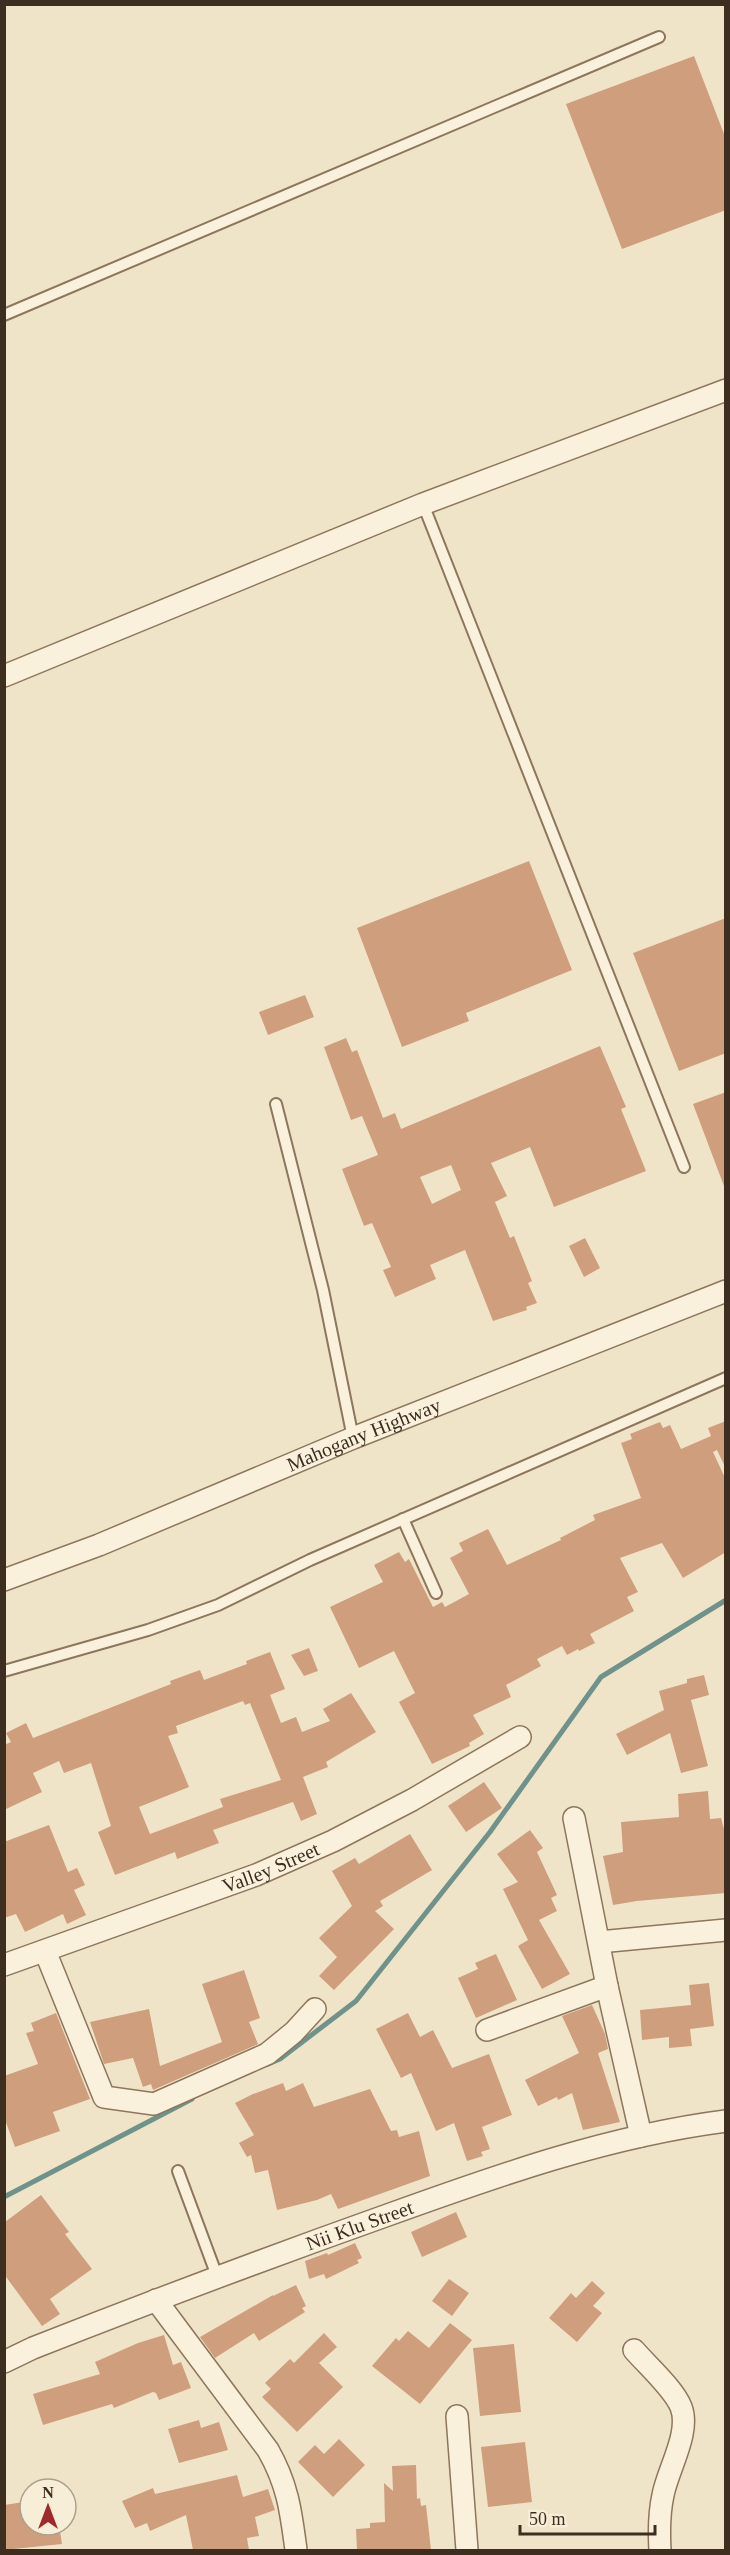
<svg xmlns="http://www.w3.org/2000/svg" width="730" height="2555" font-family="Georgia,serif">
<rect width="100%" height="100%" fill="#f0e4c8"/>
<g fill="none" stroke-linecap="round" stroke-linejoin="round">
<!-- stream -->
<g stroke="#6f938a" stroke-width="5">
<polyline points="268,2064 280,2059 356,2001 490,1832 601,1677 726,1600"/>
<polyline points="4,2197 192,2099"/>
</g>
</g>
<!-- building -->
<g fill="#cf9f7d" fill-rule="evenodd">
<polygon points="694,56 726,139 726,210 622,249 566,104"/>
<polygon points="529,861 572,970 466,1013 469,1021 402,1047 357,928"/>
<polygon points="726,918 726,1053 679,1071 633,953"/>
<polygon points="305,995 314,1017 268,1035 259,1012"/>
<path d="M346,1038L352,1052L357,1050L383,1118L395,1113L401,1129L600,1046L626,1107L621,1109L646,1171L554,1207L530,1147L491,1163L507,1196L495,1202L510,1238L514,1236L532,1281L528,1283L537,1303L526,1307L527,1310L493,1321L465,1250L430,1265L436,1279L395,1297L383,1270L391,1267L372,1223L364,1226L342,1169L378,1155L362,1116L351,1120L324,1047ZM451,1165L461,1190L432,1204L420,1177Z"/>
<polygon points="726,1092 726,1186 724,1186 693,1104"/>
<polygon points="585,1238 600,1268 584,1277 569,1246"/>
<polygon points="726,1421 726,1469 717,1450 713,1452 726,1480 726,1552 683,1578 662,1543 620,1558 638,1592 627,1597 634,1611 590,1634 595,1643 579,1651 578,1649 567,1655 562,1646 537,1659 541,1666 506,1685 511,1697 473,1715 484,1734 469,1743 470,1746 432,1764 399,1702 415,1693 394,1651 359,1668 330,1607 383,1582 374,1565 399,1552 405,1562 409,1559 433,1607 442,1602 445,1607 469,1594 450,1558 463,1551 459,1543 488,1529 507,1565 561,1540 560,1538 595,1520 593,1515 641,1498 621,1443 632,1439 630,1434 660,1422 663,1428 670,1425 681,1449 711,1436 708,1428"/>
<polygon points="309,1648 318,1671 304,1676 291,1655"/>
<path d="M270,1652L285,1689L270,1695L281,1723L296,1717L302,1732L330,1721L323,1709L351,1693L376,1732L326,1762L328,1767L303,1777L317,1814L301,1821L293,1802L213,1830L219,1843L177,1859L175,1852L115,1875L98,1832L111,1826L91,1763L64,1773L59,1761L33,1773L42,1792L4,1810V1745L11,1742L6,1733L26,1723L33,1738L171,1684L170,1681L200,1670L204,1680L247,1664L246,1661ZM243,1701L245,1705L250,1703L281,1780L220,1799L223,1807L150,1834L139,1807L189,1787L168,1736L178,1733L176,1726Z"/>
<polygon points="704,1675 709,1695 691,1700 708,1766 681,1773 670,1733 627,1755 616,1734 664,1710 659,1691 687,1683 687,1679"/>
<polygon points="484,1782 502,1808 466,1832 448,1806"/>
<polygon points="708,1791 710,1819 721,1818 724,1829 726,1893 637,1901 613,1905 603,1856 623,1852 621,1822 679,1817 678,1794"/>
<polygon points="49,1825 68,1872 77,1868 85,1885 74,1890 86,1915 67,1924 63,1914 25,1932 16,1914 4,1918 4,1842"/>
<polygon points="530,1830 543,1848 537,1852 557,1895 551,1898 557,1911 539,1920 570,1974 542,1989 518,1946 528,1940 503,1889 518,1882 497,1854"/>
<polygon points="410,1834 432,1870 380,1901 383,1906 375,1911 394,1929 334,1990 319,1976 337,1957 319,1938 352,1906 332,1871 355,1858 359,1864"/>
<polygon points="496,1954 517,2000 476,2018 458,1978 478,1969 475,1963"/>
<polygon points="244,1970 260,2018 249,2022 258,2044 153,2090 151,2084 143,2087 133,2058 104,2064 90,2022 149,2009 160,2066 222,2042 202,1984"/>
<polygon points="709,1983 714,2026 690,2029 692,2046 669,2048 669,2037 642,2040 640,2010 691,2005 689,1985"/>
<polygon points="592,2005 605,2034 608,2049 598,2053 620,2122 583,2130 572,2093 558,2100 557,2097 538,2106 525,2080 579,2053 562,2016"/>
<polygon points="56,2013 90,2099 53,2112 60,2131 15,2147 4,2117 4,2076 38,2064 26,2033 34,2031 31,2023"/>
<polygon points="408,2013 420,2037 433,2030 452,2068 489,2054 512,2115 482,2127 490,2149 481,2152 483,2156 467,2161 454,2123 436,2131 411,2073 401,2078 376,2029"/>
<polygon points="283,2083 286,2091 303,2083 314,2107 370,2089 391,2131 397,2130 399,2137 419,2131 430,2176 338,2209 331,2194 317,2200 277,2210 268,2170 255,2173 251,2155 247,2157 239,2143 254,2135 235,2103 253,2094"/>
<polygon points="41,2195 69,2232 65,2234 92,2269 50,2299 60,2314 42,2326 4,2274 5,2222"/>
<polygon points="456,2212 467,2237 422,2257 411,2232"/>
<polygon points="355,2243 362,2258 357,2260 359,2263 326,2279 324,2274 309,2279 305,2261 327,2253 328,2255"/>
<polygon points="449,2279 469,2293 452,2316 432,2301"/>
<polygon points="592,2281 605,2293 593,2306 602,2313 577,2342 549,2318 571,2293 576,2298"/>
<polygon points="296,2285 306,2306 302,2308 305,2312 259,2341 254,2333 215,2358 200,2337 273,2295 273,2296"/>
<polygon points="450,2323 472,2340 420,2404 372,2366 396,2338 399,2341 408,2331 429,2348"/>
<polygon points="324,2333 337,2347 319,2363 343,2387 297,2432 262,2397 271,2389 265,2383 290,2359 294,2363"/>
<polygon points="164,2335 173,2365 181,2362 191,2388 159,2400 156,2393 153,2392 114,2408 112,2404 43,2425 33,2394 100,2374 95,2362 138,2343"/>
<polygon points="514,2344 521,2412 480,2416 473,2348"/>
<polygon points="199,2420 201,2428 219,2422 228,2450 179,2463 168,2429"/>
<polygon points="339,2439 365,2465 333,2497 298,2462 315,2445 324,2454"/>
<polygon points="525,2442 532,2502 488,2507 481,2447"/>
<polygon points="416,2465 417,2499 420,2498 421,2506 426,2505 431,2550 357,2550 356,2529 370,2528 370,2523 385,2522 384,2483 393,2491 392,2466"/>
<polygon points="237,2475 243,2497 268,2489 275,2510 255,2517 259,2536 247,2538 249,2550 193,2550 186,2515 150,2531 147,2523 135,2528 122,2501 153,2488 155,2494"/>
<polygon points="30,2501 30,2525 59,2525 62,2544 4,2550 4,2505"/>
</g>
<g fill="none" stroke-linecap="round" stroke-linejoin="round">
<!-- service casing -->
<g stroke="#8d765c" stroke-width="14">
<g id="service">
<polyline points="4,315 659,37"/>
<polyline points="423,504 684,1167"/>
<polyline points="276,1104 323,1290 353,1438"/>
<polyline points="403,1519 436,1593"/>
<polyline points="4,1671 148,1630 218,1605 310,1560 726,1378"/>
<polyline points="178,2171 217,2276"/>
</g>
</g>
<!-- minor casing -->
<g stroke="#8d765c" stroke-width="24">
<g id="minor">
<polyline points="4,676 423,504 726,390"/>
<path id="s1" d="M4,1580L99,1545L353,1438L726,1291"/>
<polyline points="574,1818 607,1986 641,2136"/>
<polyline points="599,1942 726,1930"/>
<polyline points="45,1951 104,2097 154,2104 267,2054 294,2032 315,2009"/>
<path id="s2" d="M4,1965L256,1875L333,1841L412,1800L520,1737"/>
<polyline points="487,2030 607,1986"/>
<path d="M156,2300L268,2450C288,2485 291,2512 296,2550"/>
<path d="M634,2350C647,2365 674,2389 681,2407C691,2432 668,2469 663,2495C659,2513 659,2532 660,2550"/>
<path id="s3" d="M4,2362L33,2348C150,2302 267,2258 385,2216C496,2176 608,2136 726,2121"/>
<polyline points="457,2416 467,2550"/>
</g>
</g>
<!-- service -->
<use href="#service" stroke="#faf1dc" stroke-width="10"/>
<!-- minor -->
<use href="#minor" stroke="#faf1dc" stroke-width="21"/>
</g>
<g text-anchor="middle" stroke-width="5" stroke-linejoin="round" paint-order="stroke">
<!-- street labels -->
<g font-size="20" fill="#3d2e20" stroke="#f7eed8">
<text dy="7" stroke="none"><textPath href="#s1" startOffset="388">Mahogany Highway</textPath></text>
<text dy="7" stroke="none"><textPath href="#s2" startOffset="284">Valley Street</textPath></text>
<text dy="7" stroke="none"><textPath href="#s3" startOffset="381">Nii Klu Street</textPath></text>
</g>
</g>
<!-- border -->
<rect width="730" height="2555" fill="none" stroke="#3d2e20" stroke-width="12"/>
<!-- north arrow -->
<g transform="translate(48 2507)"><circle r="28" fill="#f7eed8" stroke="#ada18e" stroke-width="1.5"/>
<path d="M0-4.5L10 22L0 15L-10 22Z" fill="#9e2a2b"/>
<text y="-9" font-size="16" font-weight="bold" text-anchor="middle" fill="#3d2e20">N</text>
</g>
<!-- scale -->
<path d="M520 2525v9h135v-9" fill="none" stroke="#3d2e20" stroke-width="3"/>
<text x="529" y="2525" font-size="18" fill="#3d2e20" stroke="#f7eed8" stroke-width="4.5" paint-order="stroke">50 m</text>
</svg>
